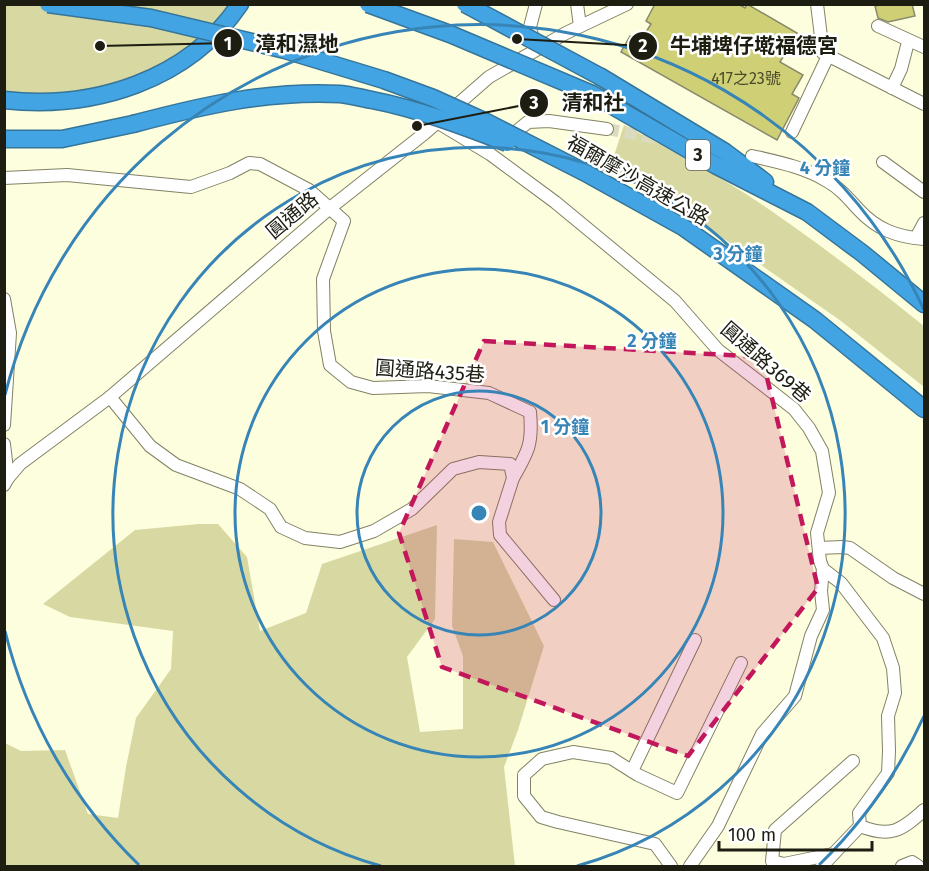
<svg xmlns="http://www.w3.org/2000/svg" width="929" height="871" font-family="'Fira Sans','Noto Sans TC',sans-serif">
<rect width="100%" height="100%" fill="#fdfede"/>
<!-- green -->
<g fill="#d8d9a2">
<polygon points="4,5 234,5 207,37 153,72 79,95 36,96 5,92"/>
<path d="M624,125C672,151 722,177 767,208C821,245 873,285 924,326V387L841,321L734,246L683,210L610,168Z"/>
<polygon points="199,524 218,524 247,557 260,631 306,613 322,564 437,525 435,619 407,657 420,732 463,729 463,656 452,626 454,539 493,542 544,646 518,730 504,767 515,866 5,866 5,743 21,751 65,750 88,814 118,818 126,767 136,718 171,669 173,631 70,617 43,604 135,530"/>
</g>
<!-- building -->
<g fill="#cfcf76" stroke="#898a6d" stroke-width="1.5">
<polygon points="655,4 738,4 745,8 747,4 797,33 780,62 803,75 792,94 799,98 777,140 621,52 630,36 640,42 651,24 646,21"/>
<polygon points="885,4 912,4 915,16 888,22 878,18 875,6"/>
</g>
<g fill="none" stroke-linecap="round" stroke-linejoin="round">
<!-- minor-tunnel -->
<polyline stroke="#dbdcbf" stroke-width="12" stroke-dasharray="12 6" stroke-linecap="butt" points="607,129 666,140"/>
<!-- minor casing -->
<g stroke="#828266" stroke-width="14">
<g id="minor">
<polyline points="577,4 580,26"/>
<polyline points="817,4 823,53 924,104"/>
<polyline points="878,26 924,47"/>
<polyline points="534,44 530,27 536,4"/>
<polyline points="892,88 901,69 908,42"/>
<path d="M437,122L490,154L555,202L675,301L718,350L794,409L809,428L822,451L829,493L817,533L820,561L823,569L841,583L883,638L893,668L895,693L888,716L889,751L888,773L859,813L860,826C890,838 901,831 924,810"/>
<polyline points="792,132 828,56"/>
<polyline points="507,139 528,122 549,121 607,129"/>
<path d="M752,156C778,162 804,167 827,181C841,189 848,198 858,209C877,230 898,237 924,239"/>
<polyline points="883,162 924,192"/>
<path d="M4,178L67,175L191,187L230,173L249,163L260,164L309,190L344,221L323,279L324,331L330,365L351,382L373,388L428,386L489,393L530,412C533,444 528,452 513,478L510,464L479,462L453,469L412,509L374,531L340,542L305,538L281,527L270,509L240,489L176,465L150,446L110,397"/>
<polyline points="916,238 924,223"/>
<polyline points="4,299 10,333 4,425"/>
<polyline points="4,444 8,478"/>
<polyline points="513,478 499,522 500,535 554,600"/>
<polyline points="4,485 8,478 20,464 110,397 330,208 425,133 489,77 566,33 627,4"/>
<polyline points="819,548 842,547 850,548 893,578 924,594"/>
<polyline points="632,771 695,640"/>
<polyline points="833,854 784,864 772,861 775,830 853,761"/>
<polyline points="671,866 655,844 558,822 541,817 524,796 524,775 542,759 573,752 611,758 638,775 677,793 741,663"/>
<polyline points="690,866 718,826 762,734 795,696 811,636 823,610 821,591 823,569"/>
<polyline points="822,866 860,826"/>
<polyline points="902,866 912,862 918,866"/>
</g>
</g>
<!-- highway casing -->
<g stroke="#36759a" stroke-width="19">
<g id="highway">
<polyline points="601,77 725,152 765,182"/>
<polyline points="592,94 717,166 807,212 862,253 924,304"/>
<path d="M4,100C93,110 188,81 240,4"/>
<polyline points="4,139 62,139 133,124"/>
<polyline points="584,172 683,227 815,320 924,409"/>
</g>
</g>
<!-- minor -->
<use href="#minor" stroke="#fff" stroke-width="12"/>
<!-- highway -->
<use href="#highway" stroke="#43a4e3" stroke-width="16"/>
<!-- highway-bridge casing -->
<g stroke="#36759a" stroke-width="19" stroke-linecap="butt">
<g id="highway-bridge">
<polyline points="48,4 151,18 285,50 384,80 433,98 486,122 584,172"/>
<polyline points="368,4 450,34 592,94"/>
<polyline points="465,4 601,77"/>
<path d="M133,124C201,106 269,90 340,94C351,95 361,98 372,100C418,109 463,126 507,143"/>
</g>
</g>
<!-- highway-bridge -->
<use href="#highway-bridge" stroke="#43a4e3" stroke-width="16"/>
</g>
<!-- marked area -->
<path fill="#c2185b" fill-opacity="0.2" stroke="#c2185b" stroke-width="4.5" stroke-dasharray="12 8" stroke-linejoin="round" d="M484,341L762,357L818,588L688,756L442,667L399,533Z"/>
<!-- distance rings -->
<g fill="none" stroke="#3784b7" stroke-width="3">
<circle cx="479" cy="513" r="122"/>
<circle cx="479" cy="513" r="244"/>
<path d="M381 866A366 366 0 1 1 577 866"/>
<path d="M924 716A489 489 0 0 1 819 865M139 865A489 489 0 0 1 5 631M5 395A489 489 0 0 1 924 310"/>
</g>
<g text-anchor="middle" stroke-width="5" stroke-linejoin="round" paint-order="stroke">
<!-- number labels -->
<g font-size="16" fill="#4a4a2b">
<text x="746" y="84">417之23號</text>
</g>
<!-- shield labels -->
<rect fill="#fff" stroke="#616159" stroke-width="1.5" x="686" y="140" width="24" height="30" rx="4.5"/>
<g font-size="18" font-weight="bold" fill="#1d1d12">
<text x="698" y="161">3</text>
</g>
<!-- street labels -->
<g font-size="20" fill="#1d1d12" stroke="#fff">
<text transform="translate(638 180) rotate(30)" y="7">福爾摩沙高速公路</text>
<text transform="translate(292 215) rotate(-40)" y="7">圓通路</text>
<text transform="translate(766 362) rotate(41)" y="7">圓通路369巷</text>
<text transform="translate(430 371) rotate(4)" y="7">圓通路435巷</text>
</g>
</g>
<circle cx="479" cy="513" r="9" fill="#3784b7" stroke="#fff" stroke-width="3"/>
<g font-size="18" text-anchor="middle" font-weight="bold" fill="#3784b7" stroke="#fff" stroke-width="5" stroke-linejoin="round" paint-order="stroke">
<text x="825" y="174">4 分鐘</text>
<text x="738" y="260">3 分鐘</text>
<text x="652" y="347">2 分鐘</text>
<text x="565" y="433">1 分鐘</text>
</g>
<!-- callouts -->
<path fill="none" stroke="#1d1d12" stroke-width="2" d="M100 46L228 43M517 39L643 46M417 126L534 103"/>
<g fill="#1d1d12" stroke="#fff" stroke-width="2">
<circle cx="100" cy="46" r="6"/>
<circle cx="517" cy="39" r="6"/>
<circle cx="417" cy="126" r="6"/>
<circle cx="228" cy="43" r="15"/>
<circle cx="643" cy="46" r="15"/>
<circle cx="534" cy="103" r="15"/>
</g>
<g font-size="18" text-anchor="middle" font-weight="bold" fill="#fff">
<text x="228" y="50">1</text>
<text x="643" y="52">2</text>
<text x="534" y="109">3</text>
</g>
<g font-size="21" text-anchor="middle" font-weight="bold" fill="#1d1d12" stroke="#fff" stroke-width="5" stroke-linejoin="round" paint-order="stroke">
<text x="297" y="51">漳和濕地</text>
<text x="754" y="53">牛埔埤仔墘福德宮</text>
<text x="593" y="110">清和社</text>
</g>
<!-- border -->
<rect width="929" height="871" fill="none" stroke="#1d1d12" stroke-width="12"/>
<!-- scale -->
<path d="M719 841v9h153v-9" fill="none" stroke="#1d1d12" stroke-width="3"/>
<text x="728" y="841" font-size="18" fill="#1d1d12" stroke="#ffffff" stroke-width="4.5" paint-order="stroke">100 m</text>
</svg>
